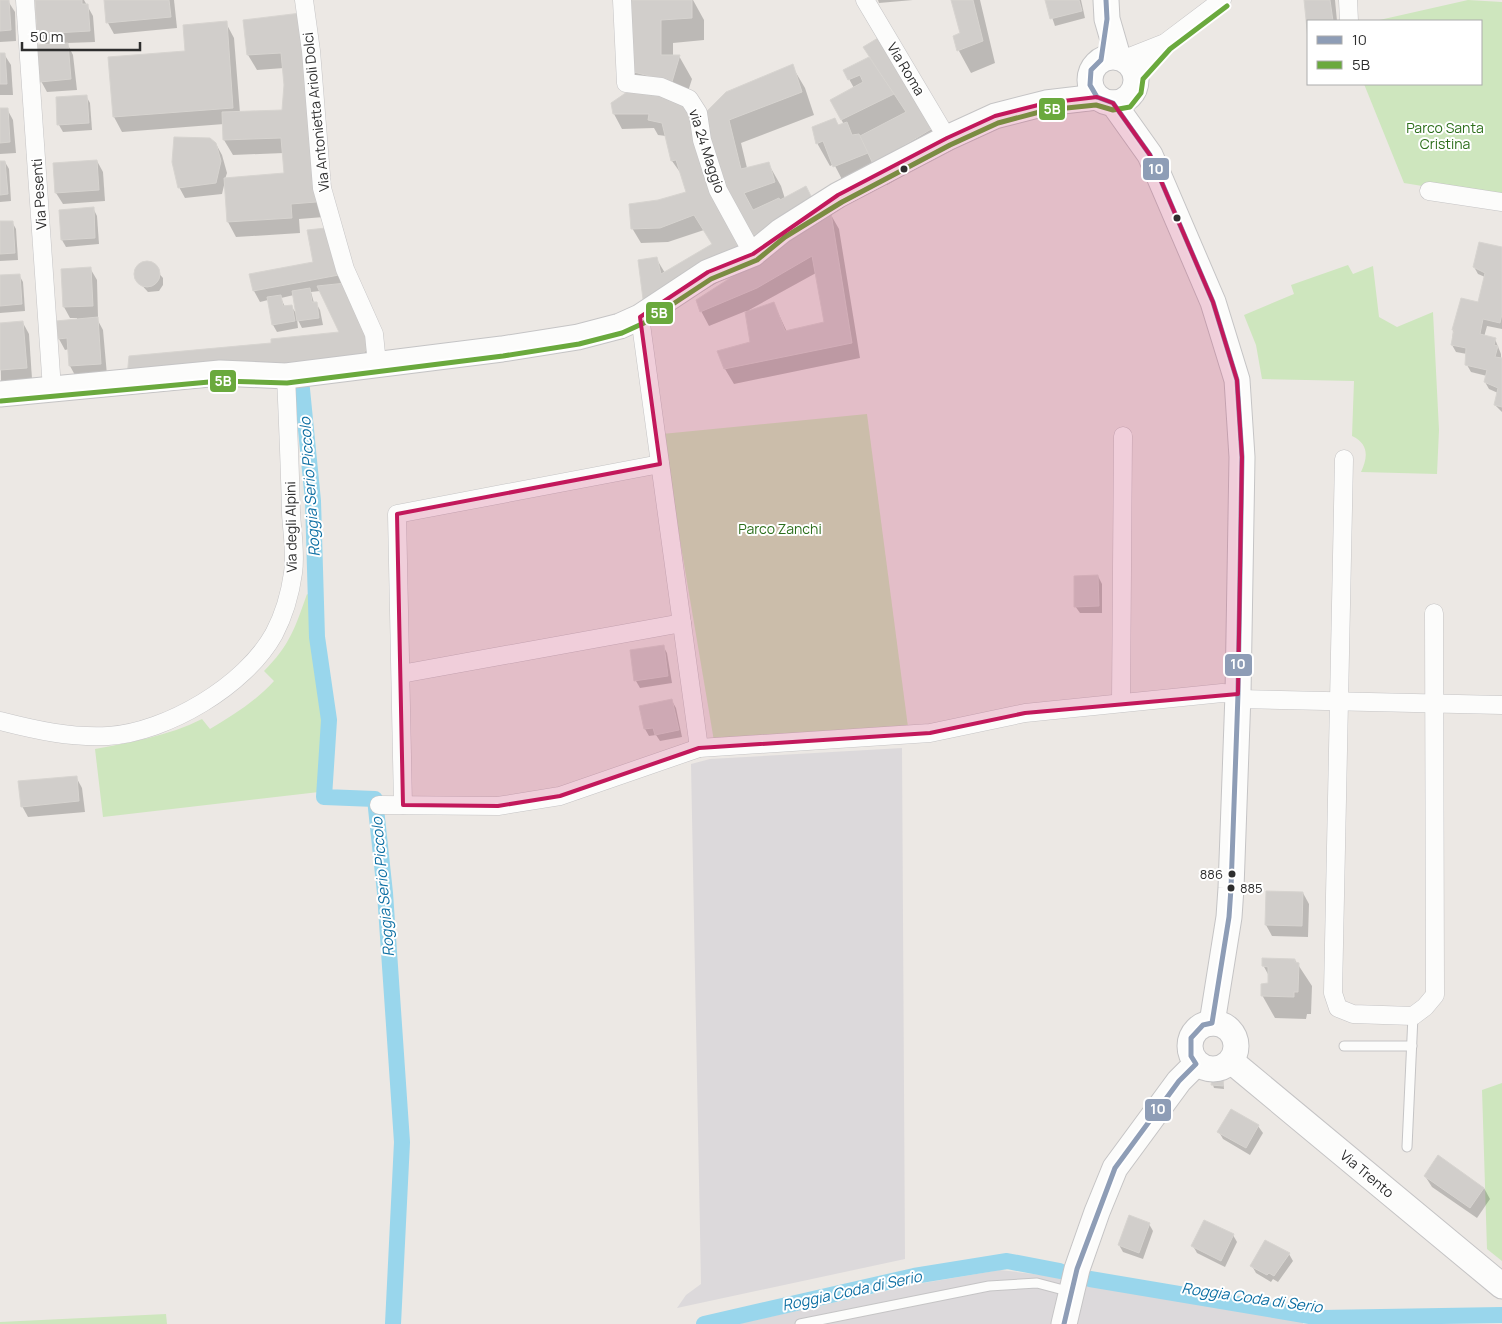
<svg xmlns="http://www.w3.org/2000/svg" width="1502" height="1324" font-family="Manrope,sans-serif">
<rect width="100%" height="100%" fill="#ece8e4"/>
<!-- industrial -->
<g fill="#dcd9db">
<polygon points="902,748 905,1259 677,1308 686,1295 701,1284 691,764 710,759"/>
<polygon points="1000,1270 1068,1278 1060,1324 737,1324 918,1284"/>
<polygon points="1081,1283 1303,1322 1303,1324 1072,1324"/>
</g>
<!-- green -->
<g fill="#cee6be">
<polygon points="1468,0 1502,2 1502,199 1404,183 1364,84 1481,84 1481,21 1375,21"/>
<path d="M1348,265L1353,274L1373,266L1379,317L1397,327L1433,312L1439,430L1437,474L1361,472C1368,457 1369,444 1352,436L1354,381L1262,379L1256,345L1244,315L1294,294L1291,285Z"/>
<polygon points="867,414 908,727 714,741 662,434"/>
<path d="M307,594L312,597L313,639L324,718L319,792L103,817L95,749C132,742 168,736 202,719L210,729C233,715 256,701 274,681L264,671C290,645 295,628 307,594Z"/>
<polygon points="1502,1083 1502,1261 1487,1249 1482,1090"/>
<polygon points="166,1314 167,1324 0,1324 0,1322"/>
</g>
<!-- shadow -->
<g fill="#0003" fill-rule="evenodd">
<polygon points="36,0 84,0 93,16 95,42 67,43 73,55 77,90 47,92 41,81 46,46 39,34"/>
<polygon points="106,0 174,0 177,28 114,34 108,23"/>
<polygon points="629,0 693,0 704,20 704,40 673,43 673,56 679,56 692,79 684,104 748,254 746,265 654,321 656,258 665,273 713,245 704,230 668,242 641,243 632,228 659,201 688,193 682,175 672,161 666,136 658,135 654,128 622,129 614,114 630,92 632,71"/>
<polygon points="878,0 913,0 879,3"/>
<polygon points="952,0 980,0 995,63 971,73 959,51 954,37 961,34"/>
<polygon points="1046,0 1081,0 1085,18 1055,26"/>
<polygon points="1305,0 1335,0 1337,21 1308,21 1308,27"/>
<polygon points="0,1 8,1 15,12 16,41 0,42"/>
<polygon points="300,14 324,217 299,219 300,233 236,237 228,222 225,181 222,194 185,198 179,187 216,144 222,155 227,173 225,179 285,174 284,153 233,155 224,140 224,124 122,132 114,117 186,53 226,23 234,38 240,113 283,111 286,85 284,68 257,70 248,55"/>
<polygon points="878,39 945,151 887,185 881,175 847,189 834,164 830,166 817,143 813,128 835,119 839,126 844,125 832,100 854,88 844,70 871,58"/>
<polygon points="0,54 4,54 11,65 13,95 0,95"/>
<path d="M792,66L805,88L814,115L741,143L747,168L768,163L781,186L785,199L831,215L839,229L860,358L734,384L725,369L752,343L746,311L709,326L701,311L764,258L730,198L705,114ZM816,273L826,323L787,332L774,304L749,311V310Z"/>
<polygon points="86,96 90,103 92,130 63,132 59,125"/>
<polygon points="0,109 7,109 13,120 16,153 0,154"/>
<polygon points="97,161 103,172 105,201 63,204 56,193"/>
<polygon points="0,162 5,162 9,169 11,201 0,202"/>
<polygon points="93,208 97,216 99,244 66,247 62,240"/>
<polygon points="12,222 16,229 18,260 0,261 0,223"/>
<path d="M325,229L376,363L137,392L272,344L340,333L320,291L311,292L314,303H316L320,310L323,325L302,328L297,318L298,328L277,332L273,325L268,300L260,302L254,291L315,263ZM294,295L298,316L291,306L285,307L281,298Z"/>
<polygon points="1502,250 1502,329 1487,326 1484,337 1495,339 1501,354 1502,412 1495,405 1498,393 1489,389 1485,382 1487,376 1471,372 1467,365 1467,354 1456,352 1452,345 1453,330 1479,303 1485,277 1478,274 1474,267"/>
<polygon points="143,263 150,263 163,278 163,285 159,291 148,292 137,280 137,268"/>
<polygon points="90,268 97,280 98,317 96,317 103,330 107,375 76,377 70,366 69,349 65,350 59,339 77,320 77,318 70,318 64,307 62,270"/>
<polygon points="19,275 23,282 25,311 0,313 0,277"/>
<polygon points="23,323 29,334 32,379 1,381 0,324"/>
<polygon points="1098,576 1102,584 1102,613 1080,613 1075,606"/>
<polygon points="663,646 667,653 672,683 640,688 636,681"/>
<polygon points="672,701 676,708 682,737 660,741 656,735 649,736 645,729 641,707"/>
<polygon points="76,777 82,788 85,812 28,817 22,806"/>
<polygon points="1303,893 1309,904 1308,937 1272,936 1266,925"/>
<polygon points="1295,960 1312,986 1311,1014 1307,1014 1306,1019 1275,1018 1262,995 1269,984 1269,976 1263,965"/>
<polygon points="1223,1080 1224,1089 1214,1088 1213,1085"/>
<polygon points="1231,1110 1258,1126 1263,1133 1250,1155 1223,1139 1219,1132"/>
<polygon points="1425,1176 1484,1188 1490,1199 1477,1218 1432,1187"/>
<polygon points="1149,1224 1153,1231 1143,1259 1123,1252 1119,1245"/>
<polygon points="1233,1235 1237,1242 1225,1267 1197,1253 1193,1246"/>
<polygon points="1289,1254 1293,1261 1278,1282 1273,1279 1271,1282 1256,1273 1252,1266"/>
</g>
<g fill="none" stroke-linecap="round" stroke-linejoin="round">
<!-- canal -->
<g stroke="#99d6ec" stroke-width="16">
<polyline points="301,379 313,501 317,637 329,720 324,797 375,799 385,893 402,1142 393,1324"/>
<polyline points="1090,1279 1321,1318 1502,1315"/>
<polyline points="704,1324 914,1276 1007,1261 1060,1271"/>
</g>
</g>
<!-- building -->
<g fill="#d1cecb" stroke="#d7d4d0">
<polygon points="0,0 9,0 11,30 0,31"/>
<polygon points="35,0 82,0 82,4 88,4 90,31 37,34"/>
<polygon points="104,0 169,0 171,17 106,23"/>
<polygon points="627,0 692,0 692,18 661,20 661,55 680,55 672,82 630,71"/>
<polygon points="951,0 973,0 983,41 957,51 953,36 960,33"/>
<polygon points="1045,0 1079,0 1082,11 1050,19"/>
<polygon points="1304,0 1330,0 1333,21 1308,21 1308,39"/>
<polygon points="301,13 316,202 291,204 292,218 227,222 224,178 284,173 281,138 223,140 222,112 282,110 284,85 281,53 247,55 243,20"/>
<polygon points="227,21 233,108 113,117 108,57 185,51 183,25"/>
<polygon points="878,38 933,128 873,164 860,136 906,112 863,47"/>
<polygon points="68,43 71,79 40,82 36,45"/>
<polygon points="0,53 5,53 7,84 0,84"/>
<polygon points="869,57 894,94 841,120 830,100 863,82 860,75 848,80 843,70"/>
<polygon points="793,64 802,92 729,120 741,169 769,162 775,182 744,193 753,210 779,198 780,200 806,186 813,200 751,237 728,198 708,141 704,114 726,92"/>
<polygon points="630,90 663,94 692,110 740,238 738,250 644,307 638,260 657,257 661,274 712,244 694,215 660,228 631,229 629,204 658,200 686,192 676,160 671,161 662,123 648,120 649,114 613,114 611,103"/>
<polygon points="87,95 89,123 57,125 56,97"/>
<polygon points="0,108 8,108 10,142 0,143"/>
<polygon points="835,118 838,125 847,122 852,135 859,134 868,153 833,167 823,141 816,144 812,127"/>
<polygon points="174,137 210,138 216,143 221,161 216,183 178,188 172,162"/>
<polygon points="97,160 99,190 55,193 53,163"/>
<polygon points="0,161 5,161 8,194 0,195"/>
<polygon points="94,207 95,238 61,240 59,210"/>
<polygon points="831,213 852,343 724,369 717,351 750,342 745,312 774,302 785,331 824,322 812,256 757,288 700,312 696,300"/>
<polygon points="0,221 13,221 15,253 0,254"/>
<polygon points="326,228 339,275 253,291 249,274 313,262 307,230"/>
<polygon points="1479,242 1502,247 1502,314 1500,323 1483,319 1480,334 1496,338 1494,345 1498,346 1495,357 1502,358 1502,407 1494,405 1498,388 1484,382 1487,370 1465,365 1466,348 1451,345 1454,330 1452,330 1461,298 1478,302 1485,273 1473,267"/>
<circle cx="147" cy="274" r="13"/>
<polygon points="91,267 93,306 63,307 61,269"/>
<polygon points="20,274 22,304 0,306 0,275"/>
<polygon points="346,283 365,330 368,348 361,356 127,377 129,356 271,343 271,339 339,332 317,286"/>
<polygon points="310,288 312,302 317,302 319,318 297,321 292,291"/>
<polygon points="281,295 283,306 292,305 295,321 272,325 267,297"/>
<polygon points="98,317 101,364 69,366 67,338 58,339 56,321"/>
<polygon points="23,321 27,368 0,370 0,323"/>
<polygon points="1098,575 1099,606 1074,607 1074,576"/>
<polygon points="664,645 668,676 634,681 630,650"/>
<polygon points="672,699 679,730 655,735 653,728 644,729 639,706"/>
<polygon points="77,776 79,801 21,807 18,781"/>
<polygon points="1266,891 1303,892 1302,926 1265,925"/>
<polygon points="1262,958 1295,959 1295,962 1299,963 1298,992 1294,992 1294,997 1261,996 1261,984 1268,983 1268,967 1262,966"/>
<polygon points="1212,1078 1224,1079 1223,1086 1211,1085"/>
<polygon points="1231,1109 1259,1125 1246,1148 1217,1132"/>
<polygon points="1438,1155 1484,1188 1470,1208 1424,1176"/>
<polygon points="1129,1215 1150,1223 1139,1253 1118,1245"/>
<polygon points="1204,1220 1234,1234 1221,1261 1191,1246"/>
<polygon points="1265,1240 1290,1253 1274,1276 1269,1273 1267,1275 1250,1266"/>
</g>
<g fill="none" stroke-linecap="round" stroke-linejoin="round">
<!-- lane casing -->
<g stroke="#c5c4c5" stroke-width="11">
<g id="lane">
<polyline points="1344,1046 1412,1046"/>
<polyline points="1407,1147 1413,1016"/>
<polyline points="800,1324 989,1286 1037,1283 1071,1292"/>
</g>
</g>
<!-- street casing -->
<g stroke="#c5c4c5" stroke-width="19">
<g id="street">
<polyline points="25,0 52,389"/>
<polyline points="304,0 311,51 322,188 345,269 374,334 377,364"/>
<polyline points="622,0 626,83 661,87 689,99 698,113 702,140 718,190 753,254"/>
<polyline points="865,0 947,138"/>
<polyline points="1348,0 1349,21"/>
<polyline points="1124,59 1162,44"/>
<polyline points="1136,76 1165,43 1222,0"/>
<polyline points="1429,191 1502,202"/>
<polyline points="640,317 699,748"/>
<polyline points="1344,459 1333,993 1338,1008 1353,1014 1413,1016 1425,1007 1435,995 1434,613"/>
<polyline points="401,674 682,623"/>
<polyline points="1238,699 1502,705"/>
<polyline points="1121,703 1123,436"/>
<path d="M0,721C35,730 71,738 108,736C167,732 245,686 274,634C284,615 290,595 293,573C296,554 292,532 291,513C290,467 288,422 286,376"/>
<polyline points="379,805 498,806 560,796 699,748 930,733 1025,713 1222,693 1238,694"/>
<polyline points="403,805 397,514 660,464"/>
</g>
</g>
<!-- secondary casing -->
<g stroke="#c5c4c5" stroke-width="27">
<g id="secondary">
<polyline points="1106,0 1107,19 1118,57"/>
<circle cx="1113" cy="80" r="23"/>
<polyline points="1113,103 1150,155 1213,302 1237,380 1242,457 1238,694 1231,888 1229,917 1212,1023"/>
<polyline points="0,394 220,373 286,376 502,349 578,337 620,326 640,317 708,272 753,254 781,231 838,195 947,138 995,116 1046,103 1097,97"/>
<circle cx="1213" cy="1046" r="23"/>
<polyline points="1231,1061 1502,1286"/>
<polyline points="1064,1324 1077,1269 1097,1212 1115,1168 1179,1081 1196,1064"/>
</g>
</g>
<!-- lane -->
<use href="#lane" stroke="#fcfcfb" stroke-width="9"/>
<!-- street -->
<use href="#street" stroke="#fcfcfb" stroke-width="18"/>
<!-- secondary -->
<use href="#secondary" stroke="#fcfcfb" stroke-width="25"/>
<!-- bus-1 casing -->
<g stroke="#fff" stroke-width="9">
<polyline id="bus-1" points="1064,1324 1077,1269 1115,1168 1179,1081 1196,1064 1191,1056 1191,1038 1203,1025 1212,1023 1229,917 1231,888 1238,694 1242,457 1237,380 1213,302 1150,155 1113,103 1097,97 1090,85 1091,70 1101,60 1107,19 1106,0"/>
</g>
<!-- bus-2 casing -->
<g stroke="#fff" stroke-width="9">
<polyline id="bus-2" points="1,401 220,381 287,383 503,356 579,344 622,333 644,323 711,279 757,260 785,237 842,202 950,145 998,123 1047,110 1096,105 1113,110 1130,107 1141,93 1143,79 1170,49 1227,6"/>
</g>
<!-- bus-1 -->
<use href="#bus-1" stroke="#8e9db6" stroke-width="5"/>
<!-- bus-2 -->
<use href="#bus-2" stroke="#6aa93d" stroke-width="5"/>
</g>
<!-- marked area -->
<path fill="#c2185b" fill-opacity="0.2" stroke="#c2185b" stroke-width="4" stroke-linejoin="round" d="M1097,97L1113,103L1150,155L1213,302L1237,380L1242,457L1238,694L1025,713L930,733L699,748L560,796L498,806L403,805L397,514L660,464L640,317L708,272L753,254L838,195L947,138L995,116L1046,103Z"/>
<!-- markers -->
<g fill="#2e2e2e" stroke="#fff" stroke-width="2">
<circle cx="904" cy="169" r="4.5"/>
<circle cx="1177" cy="218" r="4.5"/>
<circle cx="1232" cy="874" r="4.5"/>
<circle cx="1231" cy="888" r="4.5"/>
</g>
<g text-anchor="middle" stroke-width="4" stroke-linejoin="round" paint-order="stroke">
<!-- bus labels -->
<g font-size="13" fill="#2e2e2e" stroke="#fff" text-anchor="end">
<text x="1223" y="879">886</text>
<text x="1240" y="893" text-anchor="start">885</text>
</g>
<!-- street labels -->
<g font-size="14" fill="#2e2e2e" stroke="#fff">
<text transform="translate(906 69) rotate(59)" y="5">Via Roma</text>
<text transform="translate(316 112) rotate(-96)" y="5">Via Antonietta Arioli Dolci</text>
<text transform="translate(707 151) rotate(72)" y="5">via 24 Maggio</text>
<text transform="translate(39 194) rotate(-94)" y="5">Via Pesenti</text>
<text transform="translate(291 527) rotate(-91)" y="5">Via degli Alpini</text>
<text transform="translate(1367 1174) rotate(40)" y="5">Via Trento</text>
</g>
<!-- park labels -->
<g font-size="14" fill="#2c6e1b" stroke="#fff">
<text x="1445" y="133">Parco Santa<tspan x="1445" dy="16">Cristina</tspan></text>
<text x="780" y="534">Parco Zanchi</text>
</g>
<!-- water labels -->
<g font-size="15" font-style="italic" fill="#0d6fa3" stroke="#fff">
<text transform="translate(310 487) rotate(-94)" y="5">Roggia Serio Piccolo</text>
<text transform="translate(383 887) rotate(-95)" y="5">Roggia Serio Piccolo</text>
<text transform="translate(852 1291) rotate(-12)" y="5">Roggia Coda di Serio</text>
<text transform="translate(1252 1298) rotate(8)" y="5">Roggia Coda di Serio</text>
</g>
</g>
<g stroke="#fff" stroke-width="2">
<rect x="1038" y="97" width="28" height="24" rx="5" fill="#6aa93d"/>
<rect x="1142" y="157" width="28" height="24" rx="5" fill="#8e9db6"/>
<rect x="645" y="301" width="29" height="24" rx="5" fill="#6aa93d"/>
<rect x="209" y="369" width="28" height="24" rx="5" fill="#6aa93d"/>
<rect x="1224" y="653" width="29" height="24" rx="5" fill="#8e9db6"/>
<rect x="1144" y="1098" width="28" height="24" rx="5" fill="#8e9db6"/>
</g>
<g font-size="14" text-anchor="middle" font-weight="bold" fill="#fff">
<text x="1052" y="114">5B</text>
<text x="1156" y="174">10</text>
<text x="659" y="318">5B</text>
<text x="223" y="386">5B</text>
<text x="1238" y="669">10</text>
<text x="1158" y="1114">10</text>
</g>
<!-- legend -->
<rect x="1307" y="20" width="175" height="65" fill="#ffffff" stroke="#ababab"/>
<rect x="1317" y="36" width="25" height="8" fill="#8e9db6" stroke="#ababab"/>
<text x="1352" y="45" font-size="15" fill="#2e2e2e">10</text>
<rect x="1317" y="61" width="25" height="8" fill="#6aa93d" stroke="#ababab"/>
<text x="1352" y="70" font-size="15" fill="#2e2e2e">5B</text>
<!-- scale -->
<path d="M22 42v8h118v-8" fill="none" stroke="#2e2e2e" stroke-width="2.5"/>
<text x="30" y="42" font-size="15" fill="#2e2e2e" stroke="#ffffff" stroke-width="4" paint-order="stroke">50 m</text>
</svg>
